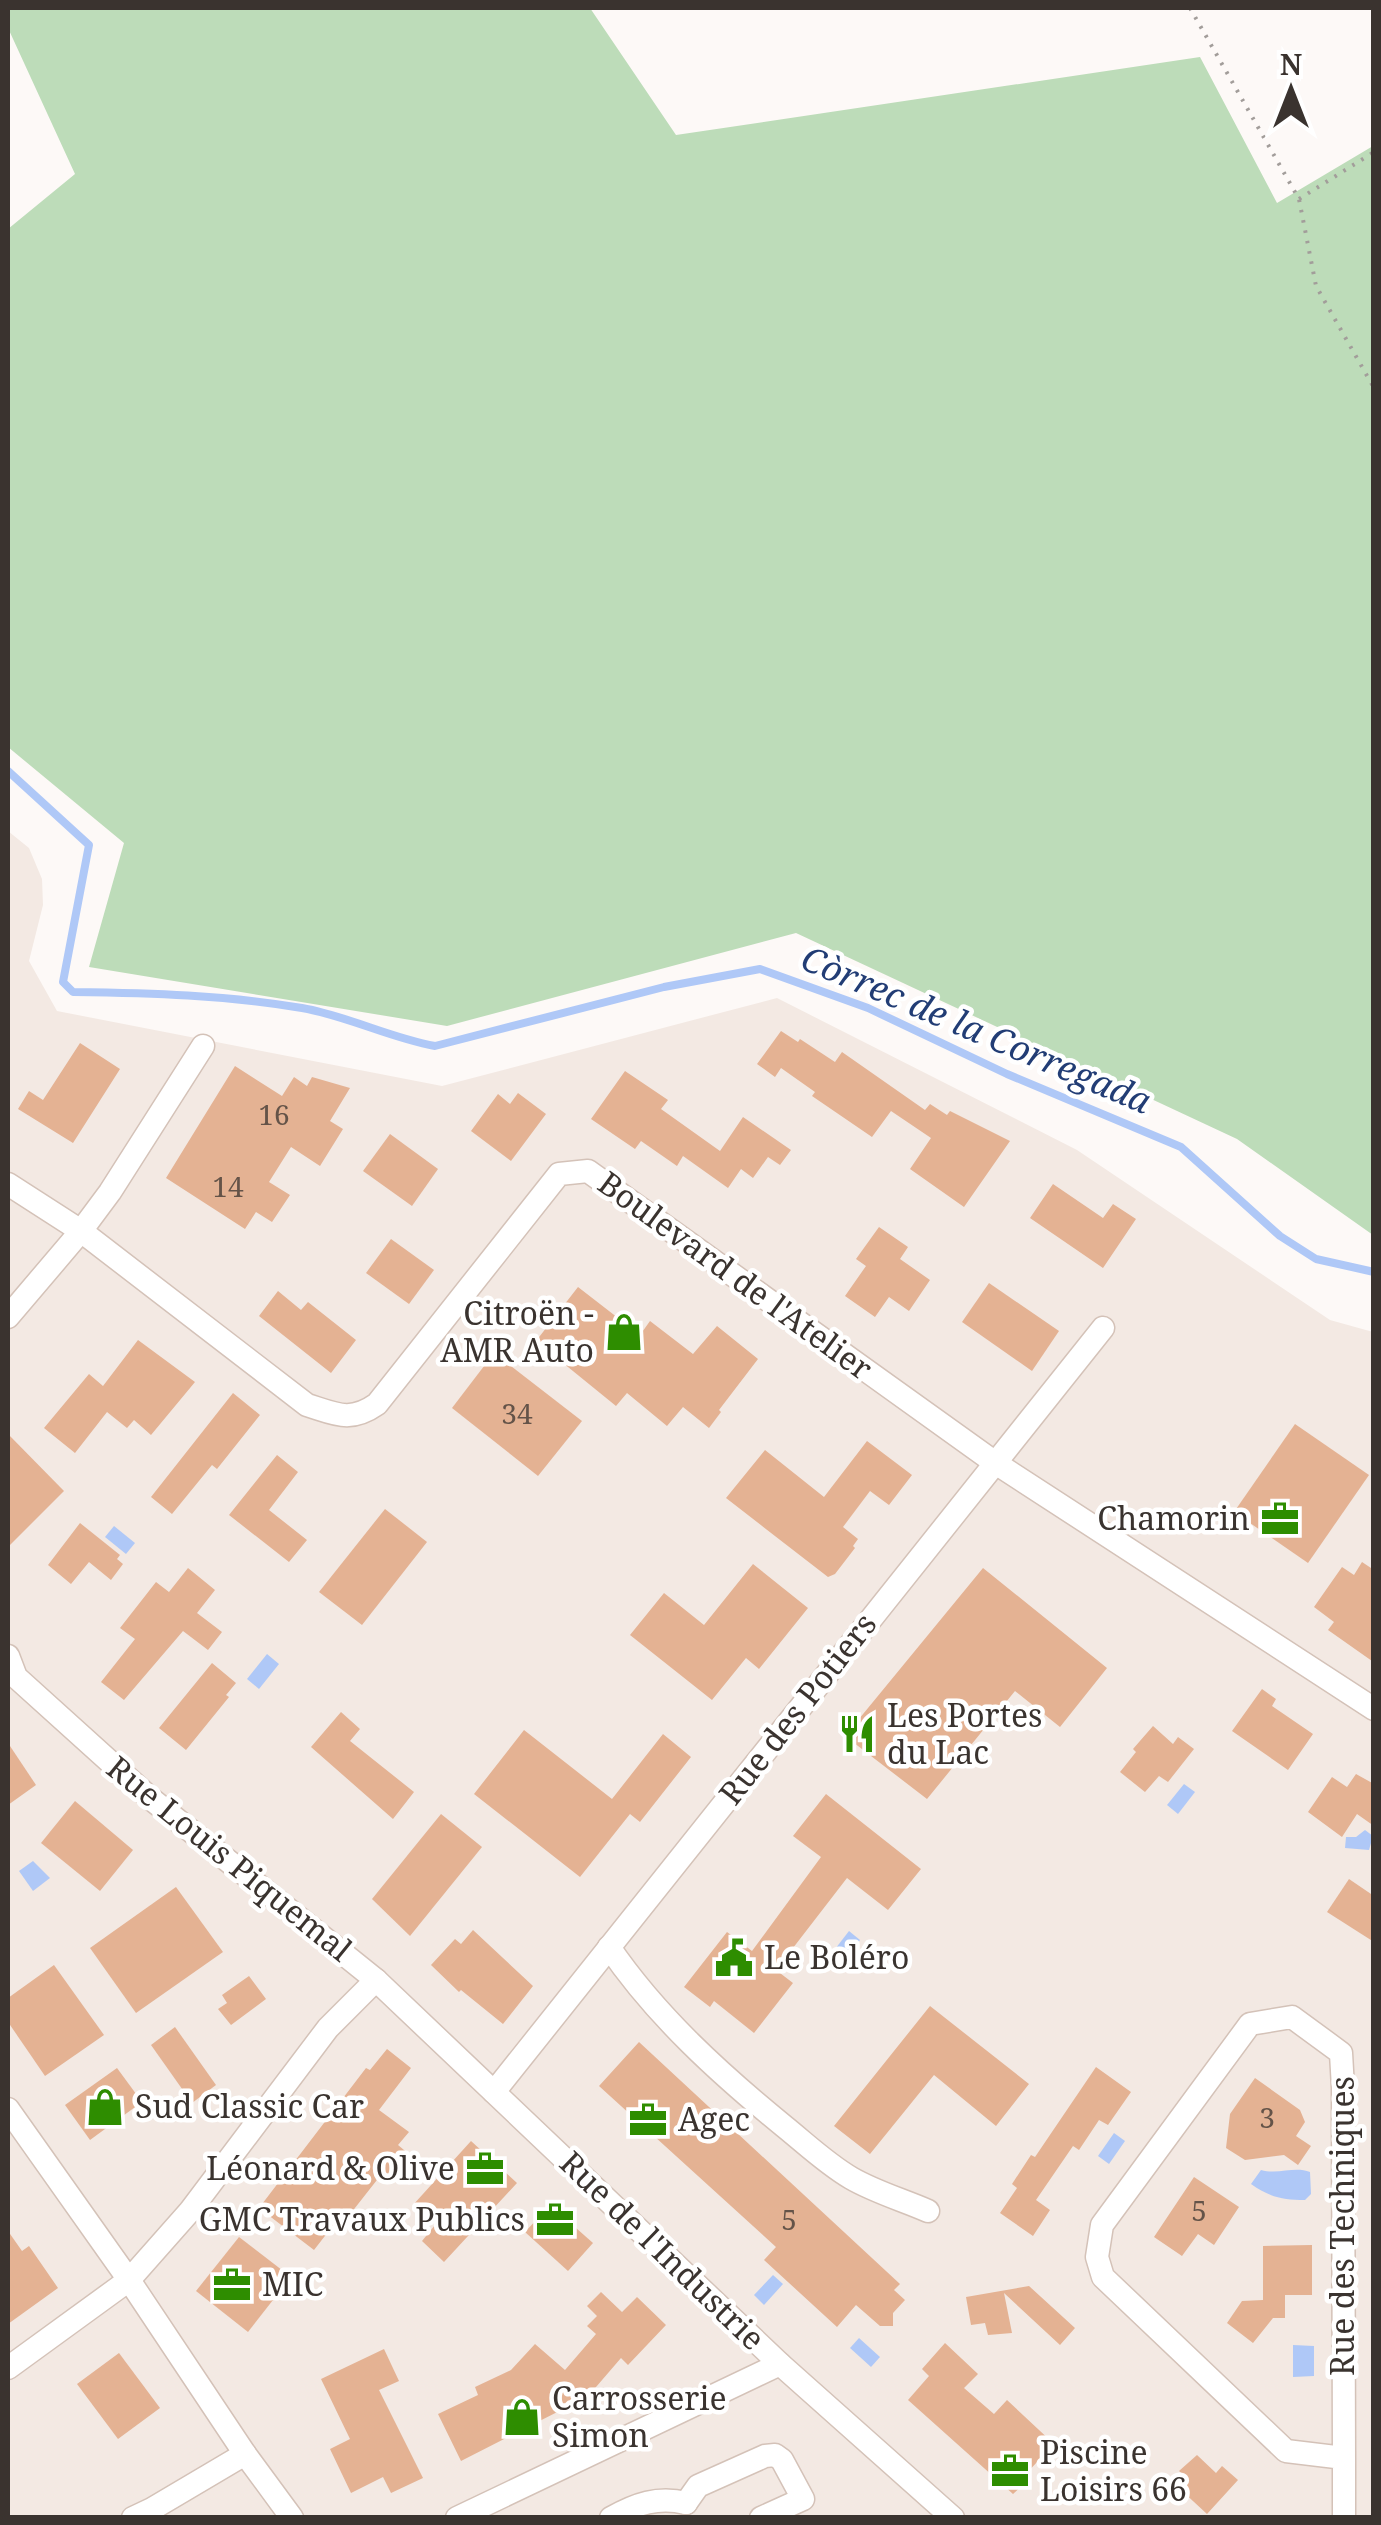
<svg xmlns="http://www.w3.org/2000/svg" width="1381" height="2525" font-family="'Noto Serif',serif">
<rect width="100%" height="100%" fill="#fdf9f7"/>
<!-- built -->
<polygon fill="#f3e9e3" points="8,831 29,848 42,879 43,905 29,961 57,1011 442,1086 777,998 1077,1150 1330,1320 1373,1332 1373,2517 8,2517"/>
<!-- green -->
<polygon fill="#bddcb9" points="8,8 590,8 676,135 1200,57 1277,203 1373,146 1373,1235 1237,1139 796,933 447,1026 89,967 124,843 8,747 8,229 75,174 8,28"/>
<!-- water -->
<g fill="#afc8f7">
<polygon points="114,1526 135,1543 126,1554 105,1537"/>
<polygon points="267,1654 279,1664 259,1689 247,1679"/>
<polygon points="1184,1784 1195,1792 1178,1814 1167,1805"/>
<polygon points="1365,1830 1373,1836 1369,1850 1345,1848 1346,1837 1356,1837"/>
<polygon points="33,1861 50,1878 33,1891 19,1871"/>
<polygon points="849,1931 860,1940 843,1961 832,1953"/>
<polygon points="1114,2133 1125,2141 1109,2164 1098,2156"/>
<path d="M1261,2170C1279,2175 1294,2166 1310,2172L1311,2194L1305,2200C1283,2200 1269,2197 1251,2184Z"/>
<polygon points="773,2275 783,2284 764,2305 754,2295"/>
<polygon points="859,2338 880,2357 871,2367 850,2348"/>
<polygon points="1293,2345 1314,2346 1314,2376 1293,2377"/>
</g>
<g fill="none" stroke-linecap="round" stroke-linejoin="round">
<!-- stream -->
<path stroke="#afc8f7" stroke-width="8" d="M8,771L89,845L63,982L73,992C151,993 225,995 302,1008C348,1016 390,1038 435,1046L664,987L760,969L868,1008L1007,1074L1181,1147L1280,1236L1316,1259L1374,1272"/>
</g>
<!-- building -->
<g fill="#e4b293">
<polygon points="781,1031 798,1042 800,1039 835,1062 842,1052 925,1110 930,1104 947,1115 950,1111 1010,1141 964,1207 910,1169 931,1138 891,1111 872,1137 812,1096 815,1092 781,1068 775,1077 757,1064"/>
<polygon points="80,1043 120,1069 73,1143 18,1109 29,1091 43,1100"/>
<polygon points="235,1066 282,1096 294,1077 307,1086 312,1077 350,1088 330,1121 343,1129 320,1166 291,1147 269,1182 290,1195 272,1222 256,1212 245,1229 166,1178"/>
<polygon points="625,1071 668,1100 661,1109 720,1151 743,1117 791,1150 780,1165 768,1157 753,1178 741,1169 728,1188 683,1156 677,1166 641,1141 635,1149 591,1119"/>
<polygon points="518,1093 546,1114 511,1161 471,1131 498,1094 510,1104"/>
<polygon points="390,1134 438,1169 412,1206 363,1171"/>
<polygon points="1053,1184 1103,1218 1113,1204 1136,1219 1103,1268 1030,1218"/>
<polygon points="879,1227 908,1247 900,1259 930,1280 909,1311 889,1297 875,1317 845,1296 866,1266 856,1259"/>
<polygon points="391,1239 434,1270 409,1304 366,1273"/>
<polygon points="989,1283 1059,1331 1032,1371 962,1322"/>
<polygon points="578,1287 640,1335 650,1321 693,1354 717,1326 758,1359 719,1410 721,1412 709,1428 683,1407 667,1426 627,1393 616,1406 536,1341"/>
<polygon points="278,1291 301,1310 308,1302 356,1340 331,1373 259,1316"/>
<polygon points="138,1340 195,1382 151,1435 134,1420 127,1428 107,1412 75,1453 44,1428 89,1374 103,1386"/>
<polygon points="494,1353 582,1421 538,1476 452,1408"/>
<polygon points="233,1393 260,1415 217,1469 212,1465 172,1514 151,1497"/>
<polygon points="1295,1424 1369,1475 1308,1563 1234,1512"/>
<polygon points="8,1434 64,1491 8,1547"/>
<polygon points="867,1441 912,1475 889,1505 870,1491 843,1527 858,1539 853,1546 855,1548 835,1574 828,1577 726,1498 765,1450 824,1497"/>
<polygon points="277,1455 298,1472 269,1510 307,1540 289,1562 229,1515"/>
<polygon points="385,1509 427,1542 362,1625 319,1592"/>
<polygon points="80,1523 120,1555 117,1559 123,1564 111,1580 89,1562 71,1584 48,1565"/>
<polygon points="1362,1562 1374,1570 1372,1661 1328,1630 1334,1622 1314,1607 1342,1567 1354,1575"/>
<polygon points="753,1564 808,1608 759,1669 746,1658 712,1700 630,1635 664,1593 704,1625"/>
<polygon points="188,1568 215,1590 197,1613 222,1632 208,1650 183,1631 124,1700 101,1682 135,1639 120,1628 156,1582 169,1592"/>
<polygon points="983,1568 1107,1668 1060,1727 1015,1691 927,1799 845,1736"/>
<polygon points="212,1663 236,1683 226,1695 229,1697 186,1750 159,1728"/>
<polygon points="1262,1689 1276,1699 1272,1706 1313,1734 1288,1770 1232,1731"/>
<polygon points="341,1712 360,1729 350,1741 414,1792 393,1819 311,1747"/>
<polygon points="1153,1726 1173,1744 1178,1737 1194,1749 1168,1782 1159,1776 1145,1792 1120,1772 1136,1752 1133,1749"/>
<polygon points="524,1730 612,1799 663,1734 691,1757 640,1822 630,1814 580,1877 474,1794"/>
<polygon points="8,1743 36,1785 8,1805"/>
<polygon points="1356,1774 1374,1784 1374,1826 1357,1814 1342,1837 1308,1812 1332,1777 1347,1787"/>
<polygon points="826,1794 921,1869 888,1910 847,1878 776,1970 793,1983 754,2033 714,2001 710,2007 684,1987 727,1932 752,1951 821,1857 793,1836"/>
<polygon points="75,1801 133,1850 100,1891 41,1843"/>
<polygon points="441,1814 482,1847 410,1936 372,1899"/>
<polygon points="1349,1879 1374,1896 1374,1942 1327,1912"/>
<polygon points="176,1887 223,1952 136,2013 90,1948"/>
<polygon points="473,1930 533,1986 503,2024 461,1990 459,1992 431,1965 455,1939 461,1944"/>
<polygon points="54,1965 104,2035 45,2076 8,2022 8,1998"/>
<polygon points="249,1976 266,1999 231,2025 218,2009 227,2003 222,1995"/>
<polygon points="930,2006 1029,2084 996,2126 934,2075 870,2154 834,2126"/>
<polygon points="175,2027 216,2085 192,2103 151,2045"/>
<polygon points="639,2042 900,2284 894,2290 905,2300 893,2313 893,2326 880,2326 856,2305 837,2327 764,2260 776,2247 599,2086"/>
<polygon points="387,2049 411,2068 379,2110 409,2132 398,2145 410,2155 393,2177 384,2171 340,2227 335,2223 314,2250 259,2208 366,2068 370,2070"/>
<polygon points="1096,2067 1131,2092 1108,2125 1099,2120 1079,2150 1073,2146 1036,2200 1050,2210 1033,2236 1000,2213 1017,2188 1012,2184 1031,2155 1035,2157"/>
<polygon points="117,2068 142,2102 90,2140 65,2105"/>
<polygon points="1255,2078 1300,2110 1305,2122 1296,2136 1311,2146 1298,2165 1284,2155 1245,2160 1226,2148 1230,2114"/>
<polygon points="471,2141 517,2183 444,2262 422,2241 435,2225 413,2205"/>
<polygon points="1194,2177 1239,2207 1214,2245 1198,2234 1182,2256 1154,2237"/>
<polygon points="550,2205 593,2243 568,2271 525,2232"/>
<polygon points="8,2231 22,2251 29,2246 58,2288 8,2324"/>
<polygon points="239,2237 291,2277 248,2332 196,2291"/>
<polygon points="1312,2245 1312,2295 1285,2295 1285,2318 1273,2318 1253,2343 1227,2323 1242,2301 1263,2300 1263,2246"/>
<polygon points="1029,2286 1075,2328 1060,2345 1004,2293 1012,2333 988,2335 985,2323 971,2325 966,2297"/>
<polygon points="601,2292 622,2312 637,2297 666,2325 628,2365 621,2358 590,2394 587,2391 579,2401 461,2461 438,2414 478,2395 475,2387 511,2370 535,2344 565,2370 596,2334 587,2326 597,2316 587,2306"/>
<polygon points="945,2343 978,2374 964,2388 994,2414 1007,2400 1054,2444 1023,2477 1026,2482 1013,2494 908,2400 929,2376 922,2369"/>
<polygon points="384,2349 399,2381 379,2390 423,2478 391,2493 383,2477 351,2493 330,2449 350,2439 321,2379"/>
<polygon points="119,2353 160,2408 118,2439 77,2384"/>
<polygon points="1197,2455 1216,2473 1222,2466 1238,2480 1207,2514 1180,2489 1188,2479 1179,2471"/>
</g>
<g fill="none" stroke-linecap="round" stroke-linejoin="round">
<!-- minor casing -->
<g stroke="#d4c2b8" stroke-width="25">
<g id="minor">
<path d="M8,1184L81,1231L307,1405C336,1414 350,1423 377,1404L559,1174L588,1171L994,1462L1374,1709"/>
<polyline points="8,1317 81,1231 110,1192 203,1046"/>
<polyline points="8,1656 16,1677 150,1798 376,1980 328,2028 190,2211 129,2280 8,2368"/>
<path d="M609,1947C656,2016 720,2074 785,2127C806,2144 827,2164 851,2178C875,2192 903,2200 928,2211"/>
<polyline points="376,1980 780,2364 953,2518"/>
<polyline points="494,2092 1103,1328"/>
<polyline points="8,2109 129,2280 245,2454 292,2518"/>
<polyline points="686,2503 698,2486 765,2456 775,2455 782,2460 803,2499 761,2518"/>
<polyline points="133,2518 152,2509 245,2454"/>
<polyline points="457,2518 780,2364"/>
<path d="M611,2518C636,2504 658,2496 686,2503"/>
<polyline points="1344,2518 1344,2458 1343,2088 1341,2053 1292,2017 1250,2024 1102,2225 1097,2257 1103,2277 1286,2451 1344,2458"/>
</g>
</g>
<!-- path -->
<g stroke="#a29d9a" stroke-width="4" stroke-dasharray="2.5 8" stroke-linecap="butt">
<polyline points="1190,8 1299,199 1316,286 1374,388"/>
<polyline points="1299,199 1374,152"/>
</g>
<!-- minor -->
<use href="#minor" stroke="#fff" stroke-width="22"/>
</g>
<!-- icons -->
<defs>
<g id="shop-bare" transform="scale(3)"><path d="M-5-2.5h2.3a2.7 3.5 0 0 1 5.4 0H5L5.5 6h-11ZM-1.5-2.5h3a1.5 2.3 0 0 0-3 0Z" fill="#2e8d00" stroke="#fff" stroke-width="2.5" paint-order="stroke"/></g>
<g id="office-bare" transform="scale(3)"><path d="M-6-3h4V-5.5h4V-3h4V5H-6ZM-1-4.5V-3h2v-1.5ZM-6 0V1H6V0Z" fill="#2e8d00" stroke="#fff" stroke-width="2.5" paint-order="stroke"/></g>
<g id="restaurant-bare" transform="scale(3)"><path d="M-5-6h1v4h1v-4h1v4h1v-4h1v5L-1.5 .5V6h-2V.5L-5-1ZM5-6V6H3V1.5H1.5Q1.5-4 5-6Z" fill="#2e8d00" stroke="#fff" stroke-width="2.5" paint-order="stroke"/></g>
<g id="civic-bare" transform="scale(3)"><path d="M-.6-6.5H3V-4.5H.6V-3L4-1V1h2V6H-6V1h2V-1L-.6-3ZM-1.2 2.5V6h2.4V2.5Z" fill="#2e8d00" stroke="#fff" stroke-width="2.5" paint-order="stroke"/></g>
</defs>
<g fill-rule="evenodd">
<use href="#shop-bare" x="624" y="1332"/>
<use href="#office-bare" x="1280" y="1519"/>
<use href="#restaurant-bare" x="857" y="1734"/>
<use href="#civic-bare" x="734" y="1958"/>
<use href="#shop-bare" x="105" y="2107"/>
<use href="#office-bare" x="648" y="2120"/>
<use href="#office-bare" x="485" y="2169"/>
<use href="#office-bare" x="555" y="2220"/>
<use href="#office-bare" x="232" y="2285"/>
<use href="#shop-bare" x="522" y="2417"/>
<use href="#office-bare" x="1010" y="2471"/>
</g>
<g text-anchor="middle" stroke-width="9" stroke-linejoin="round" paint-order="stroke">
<!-- number labels -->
<g font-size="28" fill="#645348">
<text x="274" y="1125">16</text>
<text x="228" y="1197">14</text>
<text x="517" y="1424">34</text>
<text x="1267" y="2128">3</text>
<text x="1199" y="2221">5</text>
<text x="789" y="2230">5</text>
</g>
<!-- street labels -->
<g font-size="32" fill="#3a332f" stroke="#fff">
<text transform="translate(735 1276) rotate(36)" y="11">Boulevard de l'Atelier</text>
<text transform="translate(798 1709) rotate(-52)" y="11">Rue des Potiers</text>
<text transform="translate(229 1859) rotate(39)" y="11">Rue Louis Piquemal</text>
<text transform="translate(1343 2226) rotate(-90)" y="11">Rue des Techniques</text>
<text transform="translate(662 2251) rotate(44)" y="11">Rue de l'Industrie</text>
</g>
<!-- poi labels -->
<g font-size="32" fill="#3a332f" stroke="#fff" text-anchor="start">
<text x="594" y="1325" text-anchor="end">Citroën -<tspan x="594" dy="37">AMR Auto</tspan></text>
<text x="1250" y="1530" text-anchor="end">Chamorin</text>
<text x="887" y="1727">Les Portes<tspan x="887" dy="37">du Lac</tspan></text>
<text x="764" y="1969">Le Boléro</text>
<text x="135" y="2118">Sud Classic Car</text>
<text x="678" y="2131">Agec</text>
<text x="455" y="2180" text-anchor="end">Léonard &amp; Olive</text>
<text x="525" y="2231" text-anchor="end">GMC Travaux Publics</text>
<text x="262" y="2296">MIC</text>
<text x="552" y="2410">Carrosserie<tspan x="552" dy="37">Simon</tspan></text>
<text x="1040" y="2464">Piscine<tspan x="1040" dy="37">Loisirs 66</tspan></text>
</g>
<!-- water labels -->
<g font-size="35" font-style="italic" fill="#223d75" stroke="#fff">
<text transform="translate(976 1030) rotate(23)" y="12">Còrrec de la Corregada</text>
</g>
</g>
<!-- border -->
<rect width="1381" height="2525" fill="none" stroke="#3a332f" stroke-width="20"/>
<!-- north arrow -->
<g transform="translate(1291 90)" stroke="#ffffff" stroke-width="8" paint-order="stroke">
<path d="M0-8L18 38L0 25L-18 38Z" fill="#3a332f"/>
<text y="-15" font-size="28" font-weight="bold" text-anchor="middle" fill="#3a332f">N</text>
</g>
</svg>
